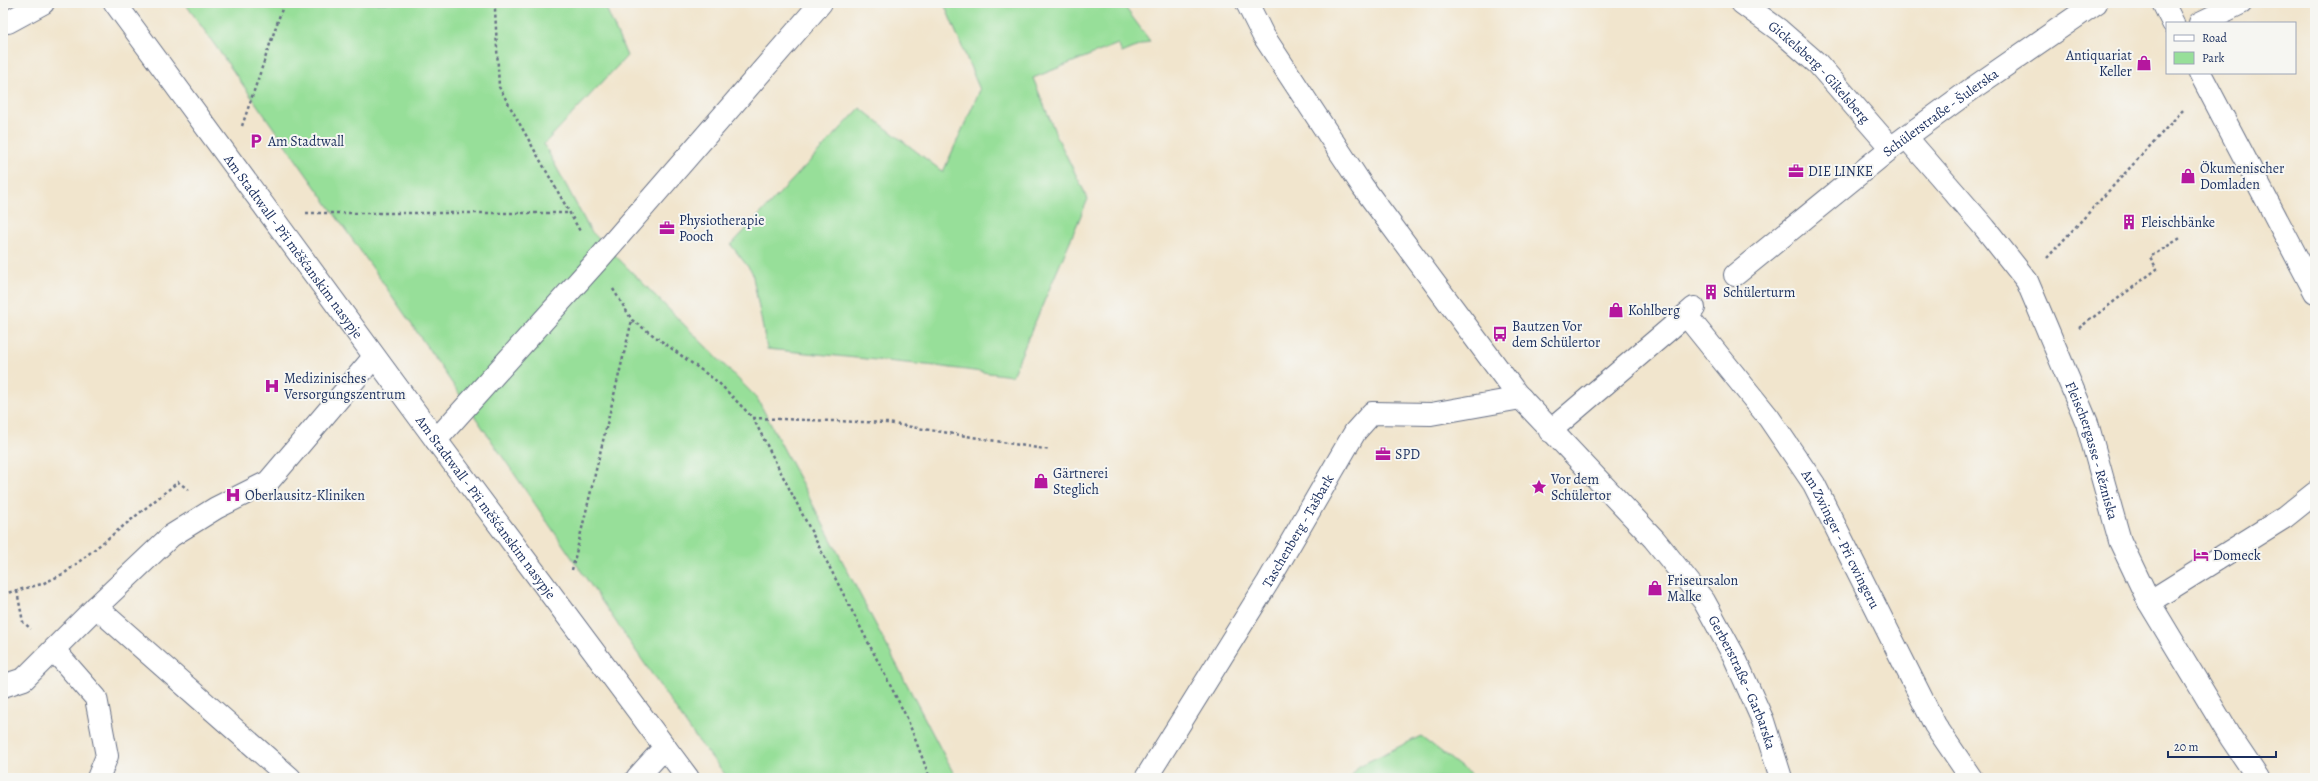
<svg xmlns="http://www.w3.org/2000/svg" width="2318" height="781" font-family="Alegreya,serif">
<rect width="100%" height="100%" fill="#f6f6f2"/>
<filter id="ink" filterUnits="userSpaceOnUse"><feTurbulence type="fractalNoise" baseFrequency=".025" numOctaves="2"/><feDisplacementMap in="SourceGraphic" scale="8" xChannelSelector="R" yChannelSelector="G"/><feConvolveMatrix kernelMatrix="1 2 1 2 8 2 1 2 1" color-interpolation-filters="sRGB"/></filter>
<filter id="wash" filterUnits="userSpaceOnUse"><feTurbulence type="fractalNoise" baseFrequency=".012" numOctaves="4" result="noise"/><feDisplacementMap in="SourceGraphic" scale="16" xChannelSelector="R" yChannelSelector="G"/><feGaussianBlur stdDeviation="0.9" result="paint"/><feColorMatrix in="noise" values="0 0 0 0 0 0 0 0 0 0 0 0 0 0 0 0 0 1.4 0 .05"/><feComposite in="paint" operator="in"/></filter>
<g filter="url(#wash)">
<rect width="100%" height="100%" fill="#f1e5cd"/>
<!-- green -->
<g fill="#97df99" stroke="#59877c">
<polygon points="185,3 604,3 627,56 544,144 590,230 757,398 956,778 728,778 693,734 379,277"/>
<polygon points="941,3 1122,3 1150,41 1122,53 1118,44 1033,78 1057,137 1088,199 1012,376 936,366 767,349 752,272 731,245 860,108 943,172 980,90 945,6"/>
<polygon points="1421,736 1475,778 1350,778 1359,766"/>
</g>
</g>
<g filter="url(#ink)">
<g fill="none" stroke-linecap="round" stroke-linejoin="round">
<!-- lane casing -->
<g stroke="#666f85" stroke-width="24">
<g id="lane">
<polyline points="3,22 8,22 43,3"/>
<path id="s1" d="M1694,308L1686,315L1769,418L1814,484L1935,725L1971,778"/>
<polyline points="96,607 290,778"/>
<polyline points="54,650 96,698 107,756 98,778"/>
<polyline points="3,686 24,679 96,607 171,536 216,508 268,482 374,357"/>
</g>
</g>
<!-- street casing -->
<g stroke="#666f85" stroke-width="24">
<g id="street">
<path id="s2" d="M115,3L436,440L688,778"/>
<path id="s3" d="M1247,3L1263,35L1363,187L1516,393L1654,539L1704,601L1734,656L1763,721L1781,778"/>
<path id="s4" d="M1742,3L1779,30L1818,64L1891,148"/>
<polyline points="2163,3 2173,23"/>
<polyline points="2200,23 2241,3"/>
<polyline points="2200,73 2315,292"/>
<path id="s5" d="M1906,137L1985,228L2027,281L2087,423L2120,541L2149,602L2231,738L2258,778"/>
<path id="s6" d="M1735,275L1891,148L1973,88L2096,3"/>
<polyline points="1550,431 1686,315"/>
<polyline points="436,440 597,261 821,3"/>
<polyline points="2149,602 2285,517 2315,493"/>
<polyline points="637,778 665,747"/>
<path id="s7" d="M1146,778L1268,582L1355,432L1372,413L1431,414L1521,398"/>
</g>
</g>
<!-- path -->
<g stroke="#666f85" stroke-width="2.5" stroke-dasharray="3 3" stroke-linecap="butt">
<polyline points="493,3 495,9 499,87 581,233"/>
<polyline points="242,126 284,3"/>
<polyline points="306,213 569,213"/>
<polyline points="2047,258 2184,109"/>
<polyline points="613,289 632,320 718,382 753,418 907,718 930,778"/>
<polyline points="2079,328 2157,269 2150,257 2182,237"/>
<polyline points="753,418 888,423 1050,450"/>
<polyline points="572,570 632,320"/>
<polyline points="17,591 23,622 31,629"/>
<polyline points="3,594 42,584 65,573 178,482 189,490"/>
</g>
<!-- lane -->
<use href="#lane" stroke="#fff" stroke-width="22"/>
<!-- street -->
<use href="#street" stroke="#fff" stroke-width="22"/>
</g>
</g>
<!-- icons -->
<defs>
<g id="shop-bare" transform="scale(1.2)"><path d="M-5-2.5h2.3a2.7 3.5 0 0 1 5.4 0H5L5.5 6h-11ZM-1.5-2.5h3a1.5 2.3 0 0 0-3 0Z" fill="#b5179e" stroke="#f6f6f2" stroke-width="2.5" paint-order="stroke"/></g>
<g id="parking-bare" transform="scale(1.2)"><path d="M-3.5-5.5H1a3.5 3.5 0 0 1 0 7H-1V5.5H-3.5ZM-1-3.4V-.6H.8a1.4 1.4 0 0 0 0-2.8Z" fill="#b5179e" stroke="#f6f6f2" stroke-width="2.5" paint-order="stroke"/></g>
<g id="office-bare" transform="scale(1.2)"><path d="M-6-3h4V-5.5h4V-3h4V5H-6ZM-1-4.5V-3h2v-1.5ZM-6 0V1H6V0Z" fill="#b5179e" stroke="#f6f6f2" stroke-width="2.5" paint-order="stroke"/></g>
<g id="building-bare" transform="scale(1.2)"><path d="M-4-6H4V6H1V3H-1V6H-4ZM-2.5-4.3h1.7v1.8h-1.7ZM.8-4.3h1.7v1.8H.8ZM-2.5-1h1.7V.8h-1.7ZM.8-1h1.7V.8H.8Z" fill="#b5179e" stroke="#f6f6f2" stroke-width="2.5" paint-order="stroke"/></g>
<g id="bus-bare" transform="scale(1.2)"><path d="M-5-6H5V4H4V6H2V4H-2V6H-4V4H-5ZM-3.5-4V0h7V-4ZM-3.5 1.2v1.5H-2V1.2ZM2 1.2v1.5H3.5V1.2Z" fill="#b5179e" stroke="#f6f6f2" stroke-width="2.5" paint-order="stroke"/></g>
<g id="hospital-bare" transform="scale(1.2)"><path d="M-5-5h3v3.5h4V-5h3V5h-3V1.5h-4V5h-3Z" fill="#b5179e" stroke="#f6f6f2" stroke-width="2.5" paint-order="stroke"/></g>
<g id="sight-bare" transform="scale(1.2)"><path d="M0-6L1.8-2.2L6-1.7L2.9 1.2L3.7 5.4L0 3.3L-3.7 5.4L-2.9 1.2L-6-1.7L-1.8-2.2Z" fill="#b5179e" stroke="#f6f6f2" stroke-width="2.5" paint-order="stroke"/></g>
<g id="hotel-bare" transform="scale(1.2)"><path d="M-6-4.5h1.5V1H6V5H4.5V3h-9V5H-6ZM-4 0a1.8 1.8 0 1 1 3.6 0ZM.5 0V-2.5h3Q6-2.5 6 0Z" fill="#b5179e" stroke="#f6f6f2" stroke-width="2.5" paint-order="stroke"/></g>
</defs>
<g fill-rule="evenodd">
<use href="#shop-bare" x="2144" y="63"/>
<use href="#parking-bare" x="256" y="141"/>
<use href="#office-bare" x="1796" y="171"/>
<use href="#shop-bare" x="2188" y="176"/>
<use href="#building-bare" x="2129" y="222"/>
<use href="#office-bare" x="667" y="228"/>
<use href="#building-bare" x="1711" y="292"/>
<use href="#shop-bare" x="1616" y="310"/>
<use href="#bus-bare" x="1500" y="334"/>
<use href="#hospital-bare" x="272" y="386"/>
<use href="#office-bare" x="1383" y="454"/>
<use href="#shop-bare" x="1041" y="481"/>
<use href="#sight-bare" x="1539" y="487"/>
<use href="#hospital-bare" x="233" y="495"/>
<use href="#hotel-bare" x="2201" y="555"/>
<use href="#shop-bare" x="1655" y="588"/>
</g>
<g text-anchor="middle" stroke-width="4" stroke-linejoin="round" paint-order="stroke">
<!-- poi labels -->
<g font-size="14" fill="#1b2f5e" stroke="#f6f6f2" text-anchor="start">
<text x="2132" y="60" text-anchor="end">Antiquariat<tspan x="2132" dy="16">Keller</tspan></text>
<text x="268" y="146">Am Stadtwall</text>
<text x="2200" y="173">Ökumenischer<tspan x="2200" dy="16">Domladen</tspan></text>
<text x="1808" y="176">DIE LINKE</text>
<text x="679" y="225">Physiotherapie<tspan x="679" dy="16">Pooch</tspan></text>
<text x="2141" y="227">Fleischbänke</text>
<text x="1723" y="297">Schülerturm</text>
<text x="1628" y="315">Kohlberg</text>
<text x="1512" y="331">Bautzen Vor<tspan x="1512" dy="16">dem Schülertor</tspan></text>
<text x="284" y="383">Medizinisches<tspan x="284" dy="16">Versorgungszentrum</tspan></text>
<text x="1395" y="459">SPD</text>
<text x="1053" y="478">Gärtnerei<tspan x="1053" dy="16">Steglich</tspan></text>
<text x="1551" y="484">Vor dem<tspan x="1551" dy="16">Schülertor</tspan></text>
<text x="245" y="500">Oberlausitz-Kliniken</text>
<text x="2213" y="560">Domeck</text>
<text x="1667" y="585">Friseursalon<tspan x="1667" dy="16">Malke</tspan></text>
</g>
<!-- street labels -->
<g font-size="14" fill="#1b2f5e" stroke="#f6f6f2">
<text dy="5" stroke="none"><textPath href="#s4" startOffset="104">Gickelsberg - Gikelsberg</textPath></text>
<text dy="5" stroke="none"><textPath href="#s6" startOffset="262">Schülerstraße - Šulerska</textPath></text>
<text dy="5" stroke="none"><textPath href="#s2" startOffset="302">Am Stadtwall - Při měšćanskim nasypje</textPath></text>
<text dy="5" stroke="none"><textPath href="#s5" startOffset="370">Fleischergasse - Rězniska</textPath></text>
<text dy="5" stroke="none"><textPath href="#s2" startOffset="626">Am Stadtwall - Při měšćanskim nasypje</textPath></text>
<text dy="5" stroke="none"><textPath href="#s7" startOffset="290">Taschenberg - Tašbark</textPath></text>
<text dy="5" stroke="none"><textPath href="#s1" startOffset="284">Am Zwinger - Při cwingeru</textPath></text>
<text dy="5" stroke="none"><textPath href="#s3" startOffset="845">Gerberstraße - Garbarska</textPath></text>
</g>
</g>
<!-- margin -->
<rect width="2318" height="781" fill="none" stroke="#f6f6f2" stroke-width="16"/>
<!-- legend -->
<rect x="2166" y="22" width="130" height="52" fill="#f6f6f2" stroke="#9ea6b7"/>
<rect x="2174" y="35" width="20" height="6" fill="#ffffff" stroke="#9ea6b7"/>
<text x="2202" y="42" font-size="12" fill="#1b2f5e">Road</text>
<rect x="2174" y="52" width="20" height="12" fill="#97df99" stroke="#9ea6b7"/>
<text x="2202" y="62" font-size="12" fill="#1b2f5e">Park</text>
<!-- scale -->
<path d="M2168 751v6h108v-6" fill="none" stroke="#1b2f5e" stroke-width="2"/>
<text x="2174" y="751" font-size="12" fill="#1b2f5e" stroke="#f6f6f2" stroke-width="3" paint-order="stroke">20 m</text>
</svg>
